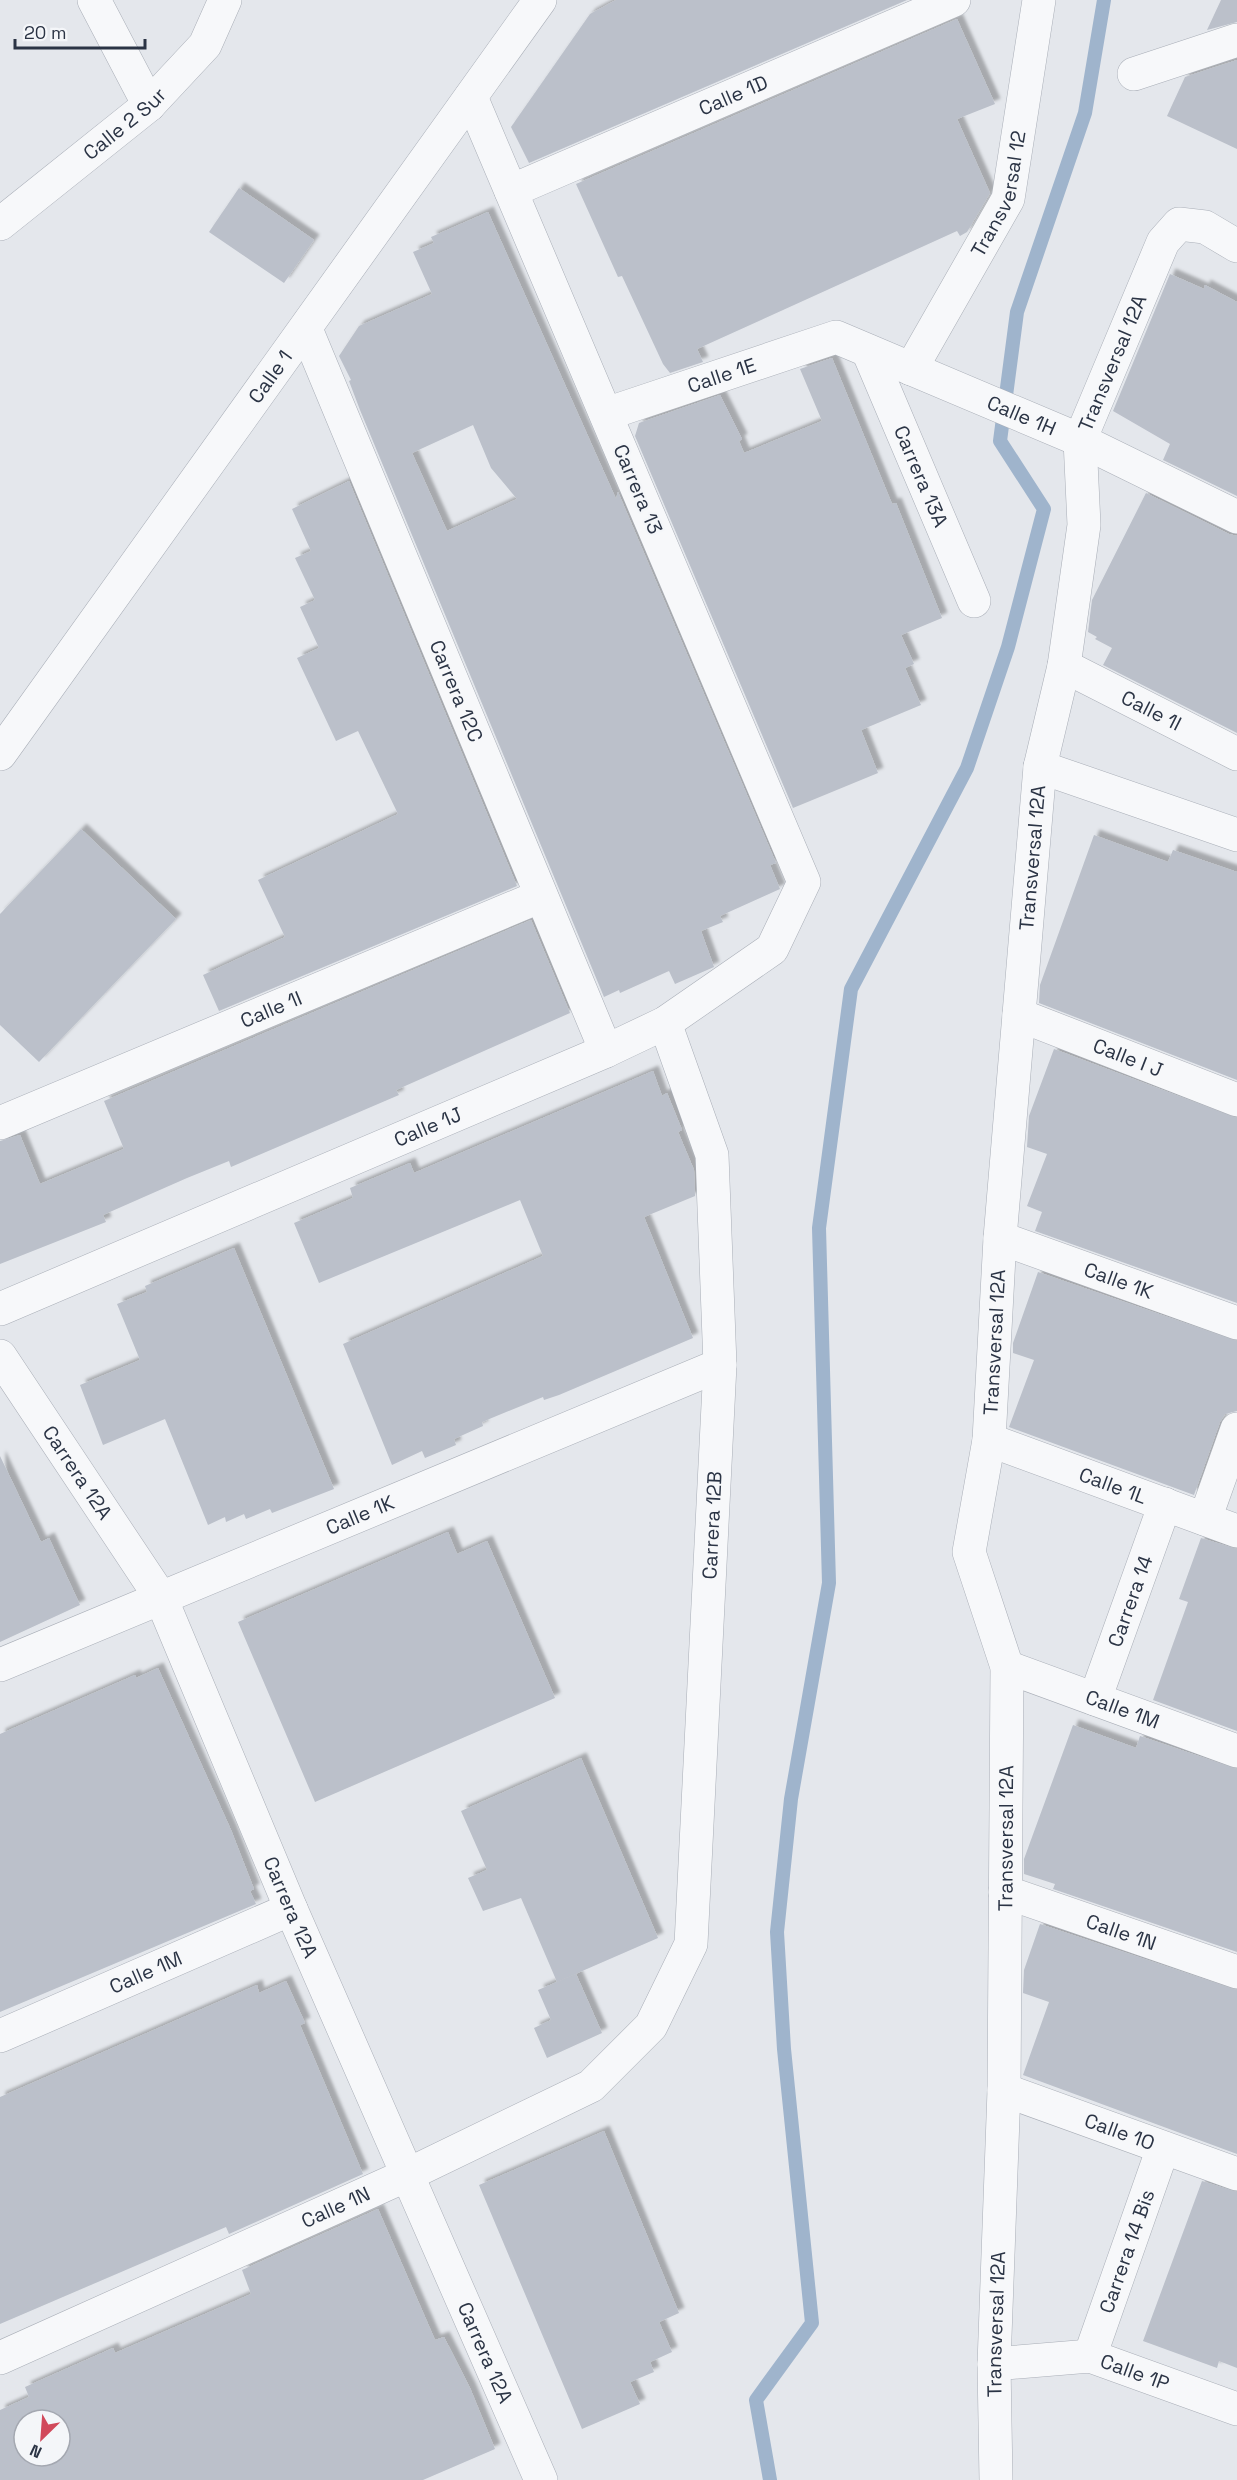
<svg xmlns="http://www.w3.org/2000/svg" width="1237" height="2480" font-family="'Space Grotesk',sans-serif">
<defs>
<filter id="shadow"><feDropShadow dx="5.5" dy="-5.5" stdDeviation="1.5" flood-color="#0004"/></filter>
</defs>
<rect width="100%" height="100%" fill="#e4e7ec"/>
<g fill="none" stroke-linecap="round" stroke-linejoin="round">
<!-- stream -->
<polyline stroke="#9fb4cc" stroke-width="14" points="770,2480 756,2400 812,2323 784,2049 777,1932 791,1799 829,1583 819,1228 851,989 967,768 1008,647 1044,509 1000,441 1017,312 1085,113 1104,0"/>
</g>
<!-- building -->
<g fill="#bbc0ca" fill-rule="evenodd" filter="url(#shadow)">
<polygon points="616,0 907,0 529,163 511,127 590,14"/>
<polygon points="1221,0 1237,0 1237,22 1207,30"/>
<polygon points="957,19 995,104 957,119 990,193 967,232 960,236 957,231 697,349 703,362 670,373 663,364 622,276 618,277 576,184"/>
<polygon points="1237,60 1237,149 1167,116 1185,77"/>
<polygon points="239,188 314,240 284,283 209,232"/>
<path d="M488,212L616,499L618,492L776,863L770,865L780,889L720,916L723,922L701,931L714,967L675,984L669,971L620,993L619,990L604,997L360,410L349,381L351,380L339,356L359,326L432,294L413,252L434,243L431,237ZM473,425L491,468L517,499L447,531L412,453Z"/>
<polygon points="1170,274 1204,289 1205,285 1237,302 1237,496 1163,460 1170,444 1113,411"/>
<polygon points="832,358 892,504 896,503 942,618 901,635 914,664 905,668 921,705 861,730 878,773 793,808 635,436 639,423 720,395 742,439 739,441 744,453 822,421 800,369"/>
<polygon points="349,481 517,886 219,1011 203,975 285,937 258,880 398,814 358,731 336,741 297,658 319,648 300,607 315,600 295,558 311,551 292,509"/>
<polygon points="1146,493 1229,534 1237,536 1237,733 1103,665 1112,648 1095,639 1097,637 1088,632 1092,600"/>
<polygon points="81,829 176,919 39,1062 0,1025 0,914"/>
<polygon points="1094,835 1168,862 1173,850 1237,872 1237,1080 1039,1003 1040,985"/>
<polygon points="531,920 570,1013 396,1090 399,1095 231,1167 229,1161 187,1178 103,1215 106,1222 0,1264 0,1141 20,1135 40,1184 124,1149 104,1101"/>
<polygon points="1054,1049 1237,1118 1237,1303 1035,1231 1042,1212 1027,1206 1047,1154 1027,1147 1029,1116"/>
<polygon points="653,1071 662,1096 667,1093 682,1130 678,1132 694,1170 695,1196 644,1217 693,1338 559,1395 544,1400 543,1397 482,1422 483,1426 454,1439 456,1445 425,1458 422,1451 392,1465 343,1344 543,1256 520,1200 319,1283 294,1223 353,1198 350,1188 410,1163 414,1173"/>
<polygon points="234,1248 334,1489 272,1513 270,1509 246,1519 244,1514 226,1522 225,1517 208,1525 165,1419 103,1445 80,1385 140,1360 117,1304 147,1292 145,1286"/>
<polygon points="1038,1272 1237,1341 1237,1411 1225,1414 1220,1422 1194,1495 1009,1427 1034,1360 1013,1353 1013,1343"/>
<polygon points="0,1456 41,1542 49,1538 80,1605 0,1642"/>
<polygon points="448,1532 457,1554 487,1541 555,1698 315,1802 238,1622"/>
<polygon points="1201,1538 1237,1549 1237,1731 1153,1700 1188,1602 1179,1599"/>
<polygon points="158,1668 231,1830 254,1889 250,1891 256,1904 0,2012 0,1734 135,1675 136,1678"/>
<polygon points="1073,1725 1136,1748 1140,1736 1237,1769 1237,1952 1053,1889 1055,1884 1024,1874 1024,1859"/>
<polygon points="581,1758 658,1938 557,1982 521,1898 483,1911 468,1878 487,1870 461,1811"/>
<polygon points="1040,1924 1237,1990 1237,2154 1023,2075 1049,2002 1023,1993 1024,1970"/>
<polygon points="576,1974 602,2033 547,2058 534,2028 551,2020 538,1990"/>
<polygon points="286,1981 305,2023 300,2025 363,2174 229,2234 226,2227 0,2324 0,2097 257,1985 259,1993"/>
<polygon points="604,2131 679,2313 659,2322 672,2352 650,2362 654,2372 630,2382 640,2404 582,2429 479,2185"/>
<polygon points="1202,2181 1237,2192 1237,2368 1219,2361 1217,2368 1143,2341"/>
<path d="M378,2209L435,2340L444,2337L470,2388L495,2449L423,2480H0V2410L29,2397L25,2387L113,2348L115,2353L251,2294L242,2270ZM24,2420H60V2456H24Z"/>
</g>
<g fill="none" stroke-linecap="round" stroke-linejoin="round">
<!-- minor casing -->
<g stroke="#a9aeb7" stroke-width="34">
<g id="minor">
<polyline points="94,0 149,105"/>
<polyline points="1134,74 1237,40"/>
<path id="s1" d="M511,191L954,0"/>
<path id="s2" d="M0,224L149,105L205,45L225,0"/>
<path id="s3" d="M306,329L606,1051"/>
<path id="s4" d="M868,351L974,601"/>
<path id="s5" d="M911,369L1008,199L1039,0"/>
<path id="s6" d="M606,414L836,337L1080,440L1237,517"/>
<path id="s7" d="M1064,666L1237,754"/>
<path id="s8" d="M0,754L540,0"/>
<polyline points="1040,767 1237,835"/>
<path id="s9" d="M1019,1015L1237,1100"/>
<path id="s10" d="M0,1123L541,896"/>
<path id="s11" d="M1000,1238L1237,1323"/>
<path id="s12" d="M0,1309L606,1051L665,1023L772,949L804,882L471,97"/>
<path id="s13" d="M0,1356L161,1598L291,1909L541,2480"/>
<path id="s14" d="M989,1440L1237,1531"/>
<polyline points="1205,1519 1237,1429"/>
<path id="s15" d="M0,1665L720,1365"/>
<path id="s16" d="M1007,1667L1237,1751"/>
<path id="s17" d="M1095,1699L1165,1504"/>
<path id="s18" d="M1005,1892L1237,1972"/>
<path id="s19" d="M0,2036L291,1909"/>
<path id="s20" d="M1004,2090L1237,2174"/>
<path id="s21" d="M1090,2356L1163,2148"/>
<path id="s22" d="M0,2358L407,2175L591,2086L651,2026L691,1944L720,1365L712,1155L665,1023"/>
<path id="s23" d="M994,2364L1090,2356L1237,2409"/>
<path id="s24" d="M996,2480L994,2364L1004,2090L1007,1667L969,1552L989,1440L1000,1238L1040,767L1064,666L1084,525L1080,440L1163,242L1179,224L1205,227L1237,246"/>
</g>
</g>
<!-- minor -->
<use href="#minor" stroke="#f7f8fa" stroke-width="33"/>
</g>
<g text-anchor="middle" stroke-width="4.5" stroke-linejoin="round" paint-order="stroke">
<!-- street labels -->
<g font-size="20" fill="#2b3445" stroke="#f4f6f9">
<text dy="7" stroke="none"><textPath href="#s1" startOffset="242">Calle 1D</textPath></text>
<text dy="7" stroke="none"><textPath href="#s2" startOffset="160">Calle 2 Sur</textPath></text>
<text dy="7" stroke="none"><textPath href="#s5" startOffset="198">Transversal 12</textPath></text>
<text dy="7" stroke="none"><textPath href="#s24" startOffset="2138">Transversal 12A</textPath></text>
<text dy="7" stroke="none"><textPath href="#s6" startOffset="122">Calle 1E</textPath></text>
<text dy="7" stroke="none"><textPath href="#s8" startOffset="464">Calle 1</textPath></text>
<text dy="7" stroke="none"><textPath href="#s6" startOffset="444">Calle 1H</textPath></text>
<text dy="7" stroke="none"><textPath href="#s4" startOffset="136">Carrera 13A</textPath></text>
<text transform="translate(638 489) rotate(67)" y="7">Carrera 13</text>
<text dy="7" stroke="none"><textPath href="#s3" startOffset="392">Carrera 12C</textPath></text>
<text dy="7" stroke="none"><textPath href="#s7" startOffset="98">Calle 1I</textPath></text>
<text dy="7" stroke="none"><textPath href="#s24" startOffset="1632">Transversal 12A</textPath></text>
<text dy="7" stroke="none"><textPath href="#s10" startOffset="294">Calle 1I</textPath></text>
<text dy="7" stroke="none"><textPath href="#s9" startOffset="117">Calle I J</textPath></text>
<text dy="7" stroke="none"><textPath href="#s12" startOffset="465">Calle 1J</textPath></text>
<text dy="7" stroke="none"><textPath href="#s11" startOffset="126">Calle 1K</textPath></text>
<text dy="7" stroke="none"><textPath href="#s24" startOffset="1146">Transversal 12A</textPath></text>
<text dy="7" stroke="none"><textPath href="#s13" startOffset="140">Carrera 12A</textPath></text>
<text dy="7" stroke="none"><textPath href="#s14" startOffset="132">Calle 1L</textPath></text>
<text dy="7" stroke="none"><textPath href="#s15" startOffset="390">Calle 1K</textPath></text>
<text dy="7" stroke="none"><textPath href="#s22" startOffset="1246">Carrera 12B</textPath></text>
<text dy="7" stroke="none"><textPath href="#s17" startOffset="104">Carrera 14</textPath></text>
<text dy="7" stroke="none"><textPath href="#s16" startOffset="123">Calle 1M</textPath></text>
<text dy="7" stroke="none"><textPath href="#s24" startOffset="642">Transversal 12A</textPath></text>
<text dy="7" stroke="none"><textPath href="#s13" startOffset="626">Carrera 12A</textPath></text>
<text dy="7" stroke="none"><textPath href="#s18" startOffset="123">Calle 1N</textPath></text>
<text dy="7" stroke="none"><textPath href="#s19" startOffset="159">Calle 1M</textPath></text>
<text dy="7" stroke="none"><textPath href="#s20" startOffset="123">Calle 1O</textPath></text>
<text dy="7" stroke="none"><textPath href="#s22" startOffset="368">Calle 1N</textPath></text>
<text dy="7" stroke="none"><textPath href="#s21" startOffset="111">Carrera 14 Bis</textPath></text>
<text dy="7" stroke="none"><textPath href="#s24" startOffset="156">Transversal 12A</textPath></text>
<text dy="7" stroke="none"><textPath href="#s13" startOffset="1112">Carrera 12A</textPath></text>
<text dy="7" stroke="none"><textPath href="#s23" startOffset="144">Calle 1P</textPath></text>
</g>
</g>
<!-- north arrow -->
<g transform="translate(42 2438) rotate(205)"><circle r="28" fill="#f4f6f9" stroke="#a4a8b1" stroke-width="1.5"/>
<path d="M0-4.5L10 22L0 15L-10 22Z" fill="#d1495b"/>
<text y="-9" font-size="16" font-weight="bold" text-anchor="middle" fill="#2b3445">N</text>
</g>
<!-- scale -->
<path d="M15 39v9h130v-9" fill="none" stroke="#2b3445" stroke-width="3"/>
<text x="24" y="39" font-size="18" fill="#2b3445" stroke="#f4f6f9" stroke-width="4.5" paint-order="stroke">20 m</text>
</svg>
